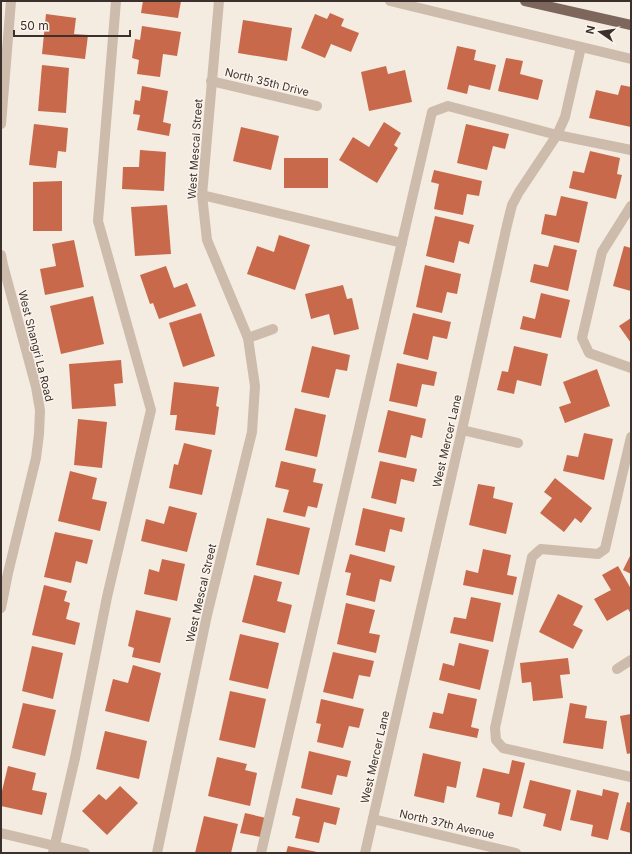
<svg xmlns="http://www.w3.org/2000/svg" width="632" height="854" font-family="Inter,sans-serif">
<rect width="100%" height="100%" fill="#f4ebe1"/>
<!-- building -->
<g fill="#c8694b">
<polygon points="143,1 181,1 178,18 141,13"/>
<polygon points="330,13 344,19 341,26 359,33 351,52 331,44 325,58 301,48 315,14 327,19"/>
<polygon points="46,14 76,18 74,34 88,35 85,59 42,54"/>
<polygon points="243,20 292,28 287,61 238,53"/>
<polygon points="142,26 181,32 177,56 163,54 160,77 137,74 139,60 132,58 135,39 140,40"/>
<polygon points="457,46 476,50 474,60 496,65 490,90 469,85 467,94 447,89"/>
<polygon points="506,58 523,61 520,74 543,80 538,100 498,91"/>
<polygon points="42,65 69,68 66,113 38,111"/>
<polygon points="386,66 388,74 405,70 412,102 369,111 361,72"/>
<polygon points="621,85 631,87 631,127 589,118 596,90 618,95"/>
<polygon points="142,86 168,91 163,122 171,124 169,136 137,130 140,115 133,114 135,100 140,101"/>
<polygon points="384,122 401,133 394,145 398,148 377,183 339,160 353,137 369,147"/>
<polygon points="34,124 68,128 66,152 58,151 56,168 29,165"/>
<polygon points="466,124 509,134 505,149 493,146 487,170 457,163"/>
<polygon points="241,127 279,136 271,170 233,161"/>
<polygon points="140,150 166,152 164,191 122,189 123,167 139,167"/>
<polygon points="590,151 620,158 617,174 622,175 616,199 569,188 573,171 584,173"/>
<rect x="284" y="158" width="44" height="30"/>
<polygon points="434,170 482,181 479,196 467,194 463,215 434,209 439,184 431,182"/>
<polygon points="62,181 62,231 33,231 33,182"/>
<polygon points="561,196 588,202 579,243 541,234 545,214 556,216"/>
<polygon points="167,205 171,254 135,256 131,207"/>
<polygon points="435,216 474,225 469,244 459,241 454,263 426,256"/>
<polygon points="279,235 310,245 295,290 247,274 257,246 274,252"/>
<polygon points="74,240 84,287 45,295 40,269 56,266 52,244"/>
<polygon points="554,245 577,250 568,291 530,282 534,264 548,267"/>
<polygon points="624,246 631,248 631,291 613,286"/>
<polygon points="425,265 461,274 457,294 447,292 442,313 416,307"/>
<polygon points="166,266 174,288 187,283 196,306 159,319 153,303 150,304 140,275"/>
<polygon points="343,285 347,299 352,298 359,329 334,335 329,314 311,319 305,294"/>
<polygon points="541,293 570,300 561,338 520,329 523,316 535,319"/>
<polygon points="93,296 104,344 61,354 50,306"/>
<polygon points="201,313 215,356 183,367 169,323"/>
<polygon points="413,313 451,322 447,339 433,336 428,360 403,354"/>
<polygon points="631,318 631,343 619,326"/>
<polygon points="312,346 350,355 347,371 336,369 329,398 301,392"/>
<polygon points="514,346 548,354 541,386 517,380 514,394 497,390 502,371 508,372"/>
<polygon points="121,360 123,383 114,384 116,406 72,409 69,364"/>
<polygon points="397,363 437,372 434,386 422,384 417,407 389,401"/>
<polygon points="597,369 610,406 565,423 559,407 571,403 563,382"/>
<polygon points="174,382 219,387 216,406 219,407 215,435 175,430 177,415 170,415"/>
<polygon points="295,408 326,415 317,457 285,450"/>
<polygon points="388,410 426,419 422,438 411,435 406,458 378,452"/>
<polygon points="78,419 107,422 102,468 74,465"/>
<polygon points="584,433 613,439 604,480 563,471 567,455 578,457"/>
<polygon points="184,443 212,450 202,495 169,488 174,464 178,465"/>
<polygon points="281,461 316,469 313,482 323,484 317,508 308,506 305,517 283,512 289,490 275,487"/>
<polygon points="380,461 417,469 414,482 401,479 396,504 371,498"/>
<polygon points="70,471 97,478 92,499 107,502 100,531 58,521"/>
<polygon points="555,478 592,508 581,523 575,518 564,532 540,513 552,498 544,492"/>
<polygon points="478,484 495,487 493,498 513,503 506,534 469,525"/>
<polygon points="169,506 197,513 187,552 141,541 146,519 164,524"/>
<polygon points="363,508 405,518 402,532 390,529 385,552 355,545"/>
<polygon points="267,518 310,528 299,575 256,565"/>
<polygon points="55,532 93,540 87,564 76,561 71,583 44,577"/>
<polygon points="483,549 511,555 507,575 517,577 513,595 463,585 466,570 478,573"/>
<polygon points="350,554 395,566 391,582 380,579 375,602 346,595 351,573 345,572"/>
<polygon points="631,554 631,574 623,570"/>
<polygon points="162,559 185,564 177,601 144,594 149,569 159,572"/>
<polygon points="618,566 631,589 631,614 628,609 607,621 594,599 611,590 602,575"/>
<polygon points="254,575 282,582 277,601 292,605 285,633 242,622"/>
<polygon points="44,585 67,591 64,601 70,603 66,619 80,623 75,645 32,635"/>
<polygon points="558,594 583,606 573,625 583,630 573,649 539,632"/>
<polygon points="471,597 501,603 493,642 450,633 454,617 466,619"/>
<polygon points="346,603 375,610 369,633 380,635 376,653 337,644"/>
<polygon points="136,610 171,618 160,663 132,657 134,648 128,646"/>
<polygon points="240,634 279,643 268,689 229,680"/>
<polygon points="459,643 489,650 480,690 439,680 443,663 454,666"/>
<polygon points="32,646 63,653 53,699 22,691"/>
<polygon points="333,652 374,661 370,677 359,675 353,699 323,692"/>
<polygon points="568,658 570,674 560,675 563,698 533,701 531,682 522,683 520,663"/>
<polygon points="133,665 161,673 149,722 105,711 113,679 128,683"/>
<polygon points="230,691 266,699 255,748 219,740"/>
<polygon points="448,693 477,699 471,727 479,729 477,738 429,728 433,712 443,714"/>
<polygon points="321,699 364,709 359,728 349,726 343,748 317,742 321,724 316,723"/>
<polygon points="23,703 56,710 45,756 12,748"/>
<polygon points="570,703 587,706 585,718 607,721 603,749 563,743"/>
<polygon points="631,714 631,753 627,754 620,716"/>
<polygon points="105,731 147,741 139,779 96,769"/>
<polygon points="309,751 351,761 347,777 337,775 332,795 301,788"/>
<polygon points="423,753 461,762 456,788 447,786 444,803 414,796"/>
<polygon points="217,757 247,764 245,770 257,773 250,806 208,796"/>
<polygon points="512,760 525,763 512,817 498,814 500,803 476,797 483,768 509,774"/>
<polygon points="8,766 36,773 32,790 47,793 42,815 1,806 1,795"/>
<polygon points="530,780 571,790 561,831 543,826 546,814 523,808"/>
<polygon points="120,786 138,803 107,835 82,811 99,794 106,800"/>
<polygon points="603,789 619,793 608,840 591,836 593,825 570,820 577,790 602,796"/>
<polygon points="296,798 340,808 336,825 324,822 319,843 295,838 300,817 292,815"/>
<polygon points="627,802 631,803 631,833 620,830"/>
<polygon points="245,813 266,818 261,837 240,833"/>
<polygon points="204,816 238,824 231,853 195,853"/>
<polygon points="288,846 317,852 317,853 286,853"/>
</g>
<g fill="none" stroke-linecap="round" stroke-linejoin="round">
<!-- minor -->
<g stroke="#cdbbac" stroke-width="10">
<polyline points="390,1 631,59"/>
<polyline points="211,81 317,106"/>
<polyline points="1,124 11,1"/>
<polyline points="202,195 402,243"/>
<polyline points="631,206 602,252 582,338 589,353 631,368"/>
<polyline points="1,255 3,265 36,387 40,410 39,434 36,458 8,573 1,608"/>
<polyline points="248,338 273,329"/>
<polyline points="462,430 518,443"/>
<polyline points="631,437 605,549 598,554 541,549 532,557 495,728 496,740 503,748 631,777"/>
<polyline points="617,669 631,660"/>
<polyline points="373,819 516,853"/>
<polyline points="1,833 85,853"/>
<polyline points="53,853 75,758 107,597 151,410 98,221 116,1"/>
<polyline points="157,853 207,615 252,432 255,386 248,338 207,240 202,195 219,1"/>
<polyline points="261,853 432,112 448,106 557,135 631,150"/>
<polyline points="365,853 462,430 507,225 512,205 519,192 557,135 565,117 581,47"/>
</g>
<!-- major -->
<polyline stroke="#7d675c" stroke-width="10" points="525,1 631,25"/>
</g>
<g text-anchor="middle" stroke-width="3" stroke-linejoin="round" paint-order="stroke">
<!-- street labels -->
<g font-size="11" fill="#3b302b" stroke="#fbf5ee">
<text transform="translate(267 82) rotate(14)" y="4">North 35th Drive</text>
<text transform="translate(195 149) rotate(-86)" y="4">West Mescal Street</text>
<text transform="translate(36 346) rotate(76)" y="4">West Shangri La Road</text>
<text transform="translate(447 441) rotate(-77)" y="4">West Mercer Lane</text>
<text transform="translate(201 593) rotate(-77)" y="4">West Mescal Street</text>
<text transform="translate(375 757) rotate(-77)" y="4">West Mercer Lane</text>
<text transform="translate(447 824) rotate(13)" y="4">North 37th Avenue</text>
</g>
</g>
<!-- border -->
<rect width="632" height="854" fill="none" stroke="#3b302b" stroke-width="4"/>
<!-- north arrow -->
<g transform="translate(600 32) rotate(283)" stroke="#fbf5ee" stroke-width="3" paint-order="stroke">
<path d="M0-3L7 15L0 10L-7 15Z" fill="#3b302b"/>
<text y="-6" font-size="11" font-weight="bold" text-anchor="middle" fill="#3b302b">N</text>
</g>
<!-- scale -->
<path d="M14 30v6h116v-6" fill="none" stroke="#3b302b" stroke-width="2"/>
<text x="20" y="30" font-size="12" fill="#3b302b" stroke="#fbf5ee" stroke-width="3" paint-order="stroke">50 m</text>
</svg>
